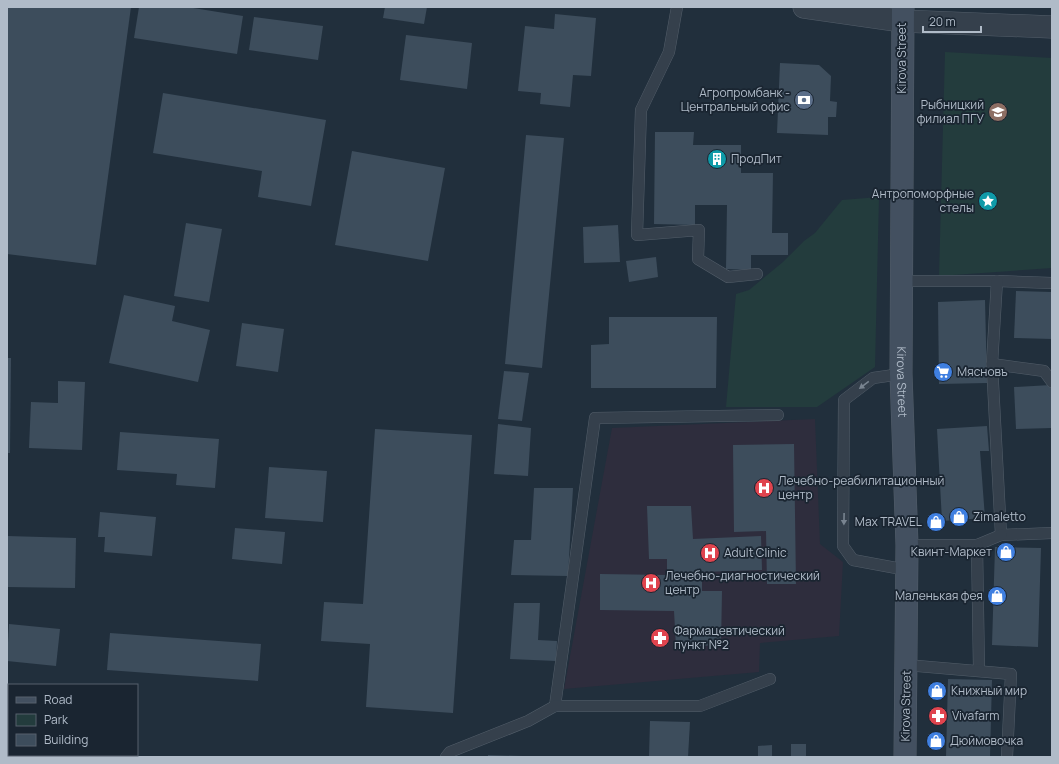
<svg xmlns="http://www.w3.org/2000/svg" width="1059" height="764" font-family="Manrope,sans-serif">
<rect width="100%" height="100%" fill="#212f3c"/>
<!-- medical -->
<polygon fill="#2e2d3d" points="815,419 820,544 843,562 839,636 760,643 759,672 564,689 612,428"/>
<!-- green -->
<g fill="#233c3d">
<polygon points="945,52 1052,58 1052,268 939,276"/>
<polygon points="879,197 875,367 817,407 726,407 736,294 749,290 783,262 804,241 815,233 842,200"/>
</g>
<!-- building -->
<g fill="#3d4d5c">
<polygon points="7,7 131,7 96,265 7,254"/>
<polygon points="139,7 187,7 243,16 237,54 134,38"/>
<polygon points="385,7 427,7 424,24 383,18"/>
<polygon points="555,14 596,18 591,76 573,75 570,107 540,104 541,93 518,91 525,26 554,29"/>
<polygon points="254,17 323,26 318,60 249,50"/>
<polygon points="406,35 472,43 467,89 400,80"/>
<polygon points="780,63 819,65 831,76 830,101 837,102 836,117 828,117 828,135 777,133"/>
<polygon points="163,93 326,120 311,206 258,197 262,171 153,153"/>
<polygon points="655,132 694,132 693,145 741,145 741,173 773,173 772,233 788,233 788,255 751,255 751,270 726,269 727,205 695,205 695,225 654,224"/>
<polygon points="526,135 564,138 542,368 505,364"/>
<polygon points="352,151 445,168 428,261 335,245"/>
<polygon points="186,223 222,229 209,302 174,296"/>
<polygon points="618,225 620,262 584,263 583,227"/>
<polygon points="656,257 658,277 629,282 626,261"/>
<polygon points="1016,291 1052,292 1052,339 1014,338"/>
<polygon points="124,295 175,306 172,321 210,330 198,382 109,363"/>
<polygon points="985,300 987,383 939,384 938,302"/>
<polygon points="609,317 717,317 716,388 591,388 591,345 609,344"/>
<polygon points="242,323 284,329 278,372 236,366"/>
<polygon points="7,358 11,358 10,453 7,453"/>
<polygon points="504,371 529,373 522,421 498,419"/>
<polygon points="58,381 85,382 82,450 29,448 31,402 58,403"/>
<polygon points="1051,385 1052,428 1016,429 1014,387"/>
<polygon points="498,424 531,428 528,476 494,474"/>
<polygon points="987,426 989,451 980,451 985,518 942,521 937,429"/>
<polygon points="375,429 472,435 453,713 366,707 370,644 321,641 324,602 363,604"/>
<polygon points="120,432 219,439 215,488 176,485 177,474 117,470"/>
<polygon points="794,444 796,584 767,584 766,531 734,532 733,445"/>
<polygon points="269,467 327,471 323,522 265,518"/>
<polygon points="534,488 573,488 568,576 511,575 514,540 531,540"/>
<polygon points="647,506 691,506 693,539 761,536 762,570 702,572 702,591 722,591 721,645 676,647 674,611 600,610 600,574 667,575 667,559 649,559"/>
<polygon points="100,512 156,517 152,556 104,552 105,537 98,537"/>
<polygon points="235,528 285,532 282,564 232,559"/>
<polygon points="7,536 76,538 75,588 7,587"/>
<polygon points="995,547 1041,548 1038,647 992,645"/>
<polygon points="514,603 540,603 538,640 557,641 556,661 510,659"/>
<polygon points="9,624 60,629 56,666 7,661"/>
<polygon points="110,633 261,644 258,681 107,670"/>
<polygon points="948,679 992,680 990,757 946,757"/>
<polygon points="7,706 9,706 9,755 22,755 22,757 7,757"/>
<polygon points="650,721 690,722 688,757 649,757"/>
<rect x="791" y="744" width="15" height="13"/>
<polygon points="772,745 772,757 758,757 758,746"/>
<polygon points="488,755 523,756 523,757 488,757"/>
</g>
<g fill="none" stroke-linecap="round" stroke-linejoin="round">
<!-- lane casing -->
<g stroke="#535e6a" stroke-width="12">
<g id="lane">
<polyline points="677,7 669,52 641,110 637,235 699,230 698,259 728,277 757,274"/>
<polyline points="902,281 997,281 1052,283"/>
<polyline points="997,281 992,364 1001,535 1052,533"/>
<polyline points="992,364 1044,371 1052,382"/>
<polyline points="901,374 873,378 844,400 843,546 853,560 907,570"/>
<polyline points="907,545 977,545 1001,535"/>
<polyline points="977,545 979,670"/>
<polyline points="906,665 1011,674 1007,757"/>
<polyline points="555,706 595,418 778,415"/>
<polyline points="65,755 65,757"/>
<polyline points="446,757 450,752 528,721 555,706 700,706 770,679"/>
</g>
</g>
<!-- street casing -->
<g stroke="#535e6a" stroke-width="23">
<polyline id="street" points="804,7 902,21 1052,27"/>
</g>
<!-- secondary casing -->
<g stroke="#535e6a" stroke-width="23">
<g id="secondary">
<path id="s1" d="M903,7L901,374L907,545L905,757"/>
</g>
</g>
<!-- lane -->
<use href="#lane" stroke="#35404c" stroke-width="11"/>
<!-- street -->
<use href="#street" stroke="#35404c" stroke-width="22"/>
<!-- secondary -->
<use href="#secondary" stroke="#435060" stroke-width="22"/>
</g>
<!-- one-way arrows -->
<defs><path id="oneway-solid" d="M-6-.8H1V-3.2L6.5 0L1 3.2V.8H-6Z"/></defs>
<g fill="#798490">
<use href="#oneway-solid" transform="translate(864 385) rotate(143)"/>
<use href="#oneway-solid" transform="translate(844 519) rotate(91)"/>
</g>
<!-- icons -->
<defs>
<g id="bank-disc" transform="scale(1)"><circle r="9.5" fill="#5c6f8a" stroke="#1a2531"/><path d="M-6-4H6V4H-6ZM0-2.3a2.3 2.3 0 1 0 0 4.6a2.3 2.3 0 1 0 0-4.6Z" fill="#fff"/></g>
<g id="university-disc" transform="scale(1)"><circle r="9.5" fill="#8d6e63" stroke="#1a2531"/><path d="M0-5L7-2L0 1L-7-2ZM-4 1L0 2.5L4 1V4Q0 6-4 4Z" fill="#fff"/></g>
<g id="building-disc" transform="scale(1)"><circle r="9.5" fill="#0f9aa8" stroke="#1a2531"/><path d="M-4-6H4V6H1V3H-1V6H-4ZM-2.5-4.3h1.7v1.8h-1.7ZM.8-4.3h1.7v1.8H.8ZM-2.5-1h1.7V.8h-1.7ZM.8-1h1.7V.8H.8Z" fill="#fff"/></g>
<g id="sight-disc" transform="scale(1)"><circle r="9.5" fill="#0f9aa8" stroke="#1a2531"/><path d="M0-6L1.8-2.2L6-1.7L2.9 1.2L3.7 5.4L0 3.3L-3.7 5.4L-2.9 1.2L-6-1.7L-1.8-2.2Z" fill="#fff"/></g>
<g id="supermarket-disc" transform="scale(1)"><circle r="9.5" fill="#3f7fe0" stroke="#1a2531"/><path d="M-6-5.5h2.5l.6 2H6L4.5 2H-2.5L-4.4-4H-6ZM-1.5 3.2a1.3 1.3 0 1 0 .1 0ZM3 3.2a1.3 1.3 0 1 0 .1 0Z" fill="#fff"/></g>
<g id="hospital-disc" transform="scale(1)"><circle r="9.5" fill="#e0444e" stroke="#1a2531"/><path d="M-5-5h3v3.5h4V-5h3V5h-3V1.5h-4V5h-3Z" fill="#fff"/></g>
<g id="shop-disc" transform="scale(1)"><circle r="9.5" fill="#3f7fe0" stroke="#1a2531"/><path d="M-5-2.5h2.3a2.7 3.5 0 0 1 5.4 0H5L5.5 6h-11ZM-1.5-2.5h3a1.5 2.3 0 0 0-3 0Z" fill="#fff"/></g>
<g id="pharmacy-disc" transform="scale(1)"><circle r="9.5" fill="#e0444e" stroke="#1a2531"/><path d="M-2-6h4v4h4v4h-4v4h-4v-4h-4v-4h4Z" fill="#fff"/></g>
</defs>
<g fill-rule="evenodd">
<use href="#bank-disc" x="804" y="100"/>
<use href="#university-disc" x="998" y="112"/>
<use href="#building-disc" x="717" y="159"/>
<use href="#sight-disc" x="988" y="201"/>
<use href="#supermarket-disc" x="943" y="372"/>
<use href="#hospital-disc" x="764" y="488"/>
<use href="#shop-disc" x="959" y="517"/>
<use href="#shop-disc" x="936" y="522"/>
<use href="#shop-disc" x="1006" y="552"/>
<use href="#hospital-disc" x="710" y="553"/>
<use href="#hospital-disc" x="651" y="583"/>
<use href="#shop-disc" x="997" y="596"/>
<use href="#pharmacy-disc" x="660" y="638"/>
<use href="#shop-disc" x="937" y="691"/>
<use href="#pharmacy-disc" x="938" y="716"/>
<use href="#shop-disc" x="936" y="741"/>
</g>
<g text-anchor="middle" stroke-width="3.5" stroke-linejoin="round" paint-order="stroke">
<!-- street labels -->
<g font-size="12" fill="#b0bbc8" stroke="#1a2531">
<text transform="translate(902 58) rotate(-90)" y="4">Kirova Street</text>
<text dy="4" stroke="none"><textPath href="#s1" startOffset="375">Kirova Street</textPath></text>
<text transform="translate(906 706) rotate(-89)" y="4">Kirova Street</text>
</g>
<!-- poi labels -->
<g font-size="12" fill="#b0bbc8" stroke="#1a2531" text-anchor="start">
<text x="790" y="97" text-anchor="end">Агропромбанк -<tspan x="790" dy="14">Центральный офис</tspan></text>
<text x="984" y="109" text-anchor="end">Рыбницкий<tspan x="984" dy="14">филиал ПГУ</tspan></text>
<text x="731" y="163">ПродПит</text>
<text x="974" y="198" text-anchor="end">Антропоморфные<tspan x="974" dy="14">стелы</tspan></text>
<text x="957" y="376">Мясновъ</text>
<text x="778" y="485">Лечебно-реабилитационный<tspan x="778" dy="14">центр</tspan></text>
<text x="973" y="521">Zimaletto</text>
<text x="922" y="526" text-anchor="end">Max TRAVEL</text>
<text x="992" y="556" text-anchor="end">Квинт-Маркет</text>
<text x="724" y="557">Adult Clinic</text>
<text x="665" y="580">Лечебно-диагностический<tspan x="665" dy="14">центр</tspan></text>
<text x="983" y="600" text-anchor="end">Маленькая фея</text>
<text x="674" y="635">Фармацевтический<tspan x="674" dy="14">пункт №2</tspan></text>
<text x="951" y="695">Книжный мир</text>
<text x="952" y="720">Vivafarm</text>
<text x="950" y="745">Дюймовочка</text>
</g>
</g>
<!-- border -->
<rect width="1059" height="764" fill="none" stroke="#b0bbc8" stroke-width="16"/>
<!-- legend -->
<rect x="8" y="684" width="130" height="72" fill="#1a2531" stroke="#56616d"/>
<rect x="16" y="697" width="20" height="6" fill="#435060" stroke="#56616d"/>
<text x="44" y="704" font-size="12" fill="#b0bbc8">Road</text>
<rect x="16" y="714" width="20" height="12" fill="#233c3d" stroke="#56616d"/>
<text x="44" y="724" font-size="12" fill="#b0bbc8">Park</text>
<rect x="16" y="734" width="20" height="12" fill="#3d4d5c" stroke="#56616d"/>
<text x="44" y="744" font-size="12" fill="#b0bbc8">Building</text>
<!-- scale -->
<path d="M923 26v6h58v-6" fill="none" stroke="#b0bbc8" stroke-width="2"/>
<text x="929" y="26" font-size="12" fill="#b0bbc8" stroke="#1a2531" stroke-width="3" paint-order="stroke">20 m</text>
</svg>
